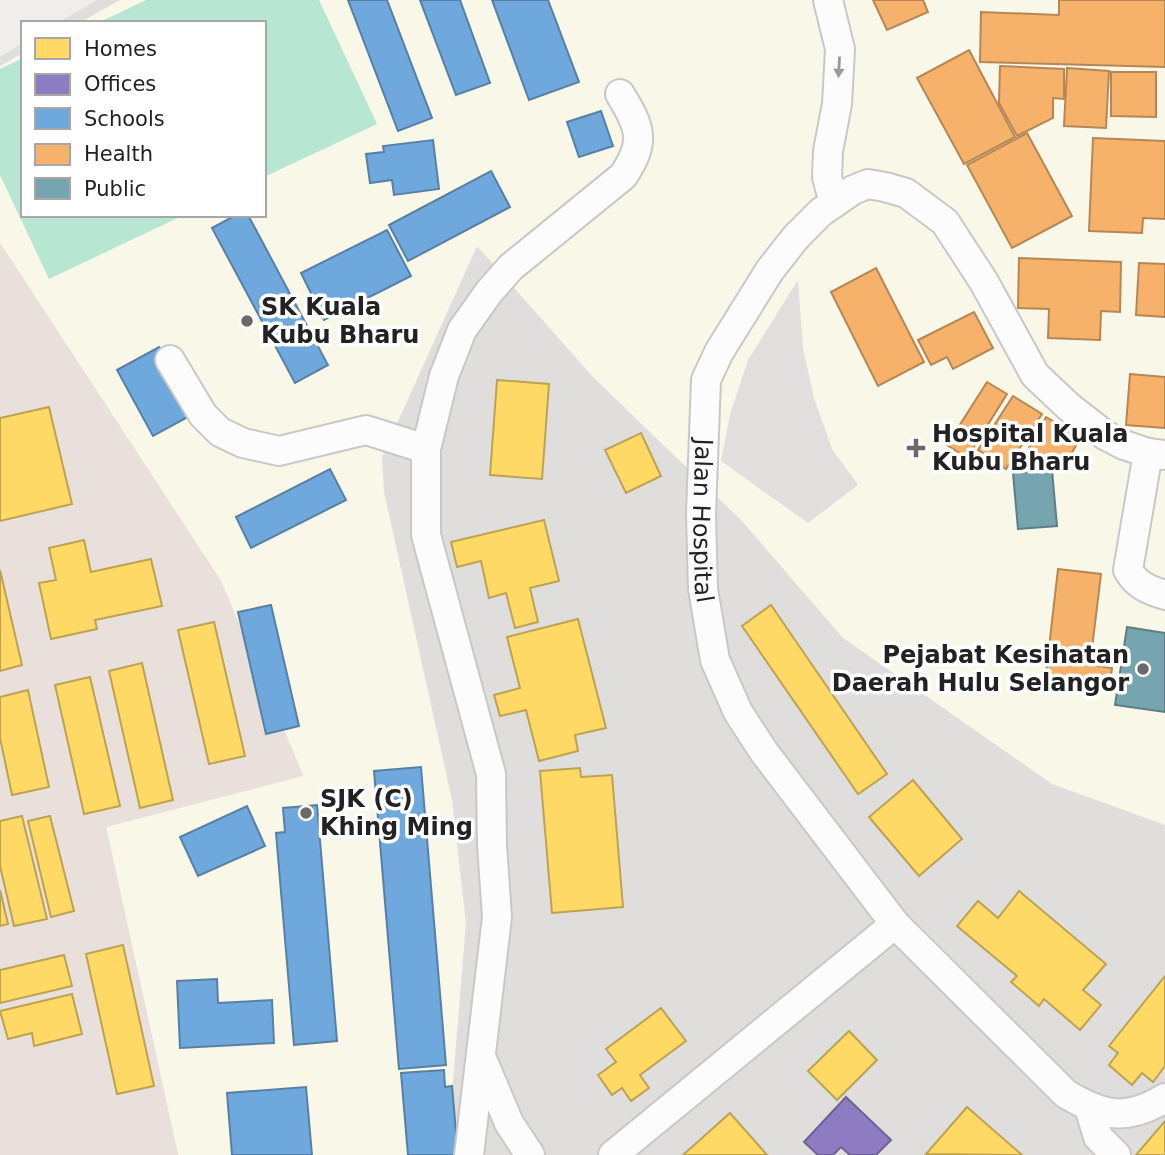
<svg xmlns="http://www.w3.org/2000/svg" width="1165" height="1155" font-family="'DejaVu Sans',sans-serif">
<rect width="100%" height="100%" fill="#f0eeeb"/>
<!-- residential -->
<polygon fill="#dfdedc" points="97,0 1165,0 1165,1155 0,1155 0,57 23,43 23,215 264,215 264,23 58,23"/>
<!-- education -->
<polygon fill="#f8f7e8" points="120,0 1165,0 1165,825 1052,784 843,638 742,521 592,376 477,246 382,457 384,492 452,800 466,923 447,1155 178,1155 106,827 303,775 221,581 0,243 0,66 23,53 23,215 264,215 264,23 79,23"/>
<!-- military -->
<polygon fill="#eae0db" points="0,243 221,581 303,776 106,827 178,1155 0,1155"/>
<!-- pitch -->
<g fill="#b7e6d2">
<polygon points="146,0 319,0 377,124 264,177 264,23 98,23"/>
<polygon points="23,58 23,215 184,215 49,279 0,175 0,69"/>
</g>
<!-- parking -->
<polygon fill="#e0dfde" points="798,280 803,348 814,398 832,449 858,485 808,523 721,461 730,415 748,360"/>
<!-- homes -->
<g fill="#ffd966" stroke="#bda252" stroke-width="2">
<polygon points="497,380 549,384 542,479 490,475"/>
<polygon points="49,407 72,504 0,521 0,418"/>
<polygon points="641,433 661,476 626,493 605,450"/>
<polygon points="544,520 559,581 530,588 538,622 515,628 506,593 489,598 481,561 457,567 451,542"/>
<polygon points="84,540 91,572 151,559 162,606 95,620 97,629 51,639 39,583 56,580 49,548"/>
<polygon points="0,570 22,665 0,671"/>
<polygon points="771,605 887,774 858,794 742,626"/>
<polygon points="578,619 606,728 575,735 578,751 539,761 526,710 500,716 494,695 520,688 507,637"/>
<polygon points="214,622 245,756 209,764 178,630"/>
<polygon points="142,663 173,800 140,808 109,671"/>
<polygon points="90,677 120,806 84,814 55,685"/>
<polygon points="28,690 49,787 12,795 0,738 0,697"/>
<polygon points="580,768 581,777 612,775 623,907 552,913 540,771"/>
<polygon points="913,780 962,839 919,876 869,817"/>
<polygon points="22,816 47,919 14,926 0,866 0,821"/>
<polygon points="50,816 74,911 51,917 28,821"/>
<polygon points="0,890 8,924 0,926"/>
<polygon points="1019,891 1106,964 1083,990 1101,1005 1080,1030 1044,999 1039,1006 1011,982 1017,976 957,926 978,901 998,918"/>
<polygon points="123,945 154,1086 117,1094 86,954"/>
<polygon points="64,955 72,986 0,1003 0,970"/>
<polygon points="1165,976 1165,1066 1153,1082 1142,1073 1132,1085 1109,1065 1118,1053 1109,1046"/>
<polygon points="72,994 82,1034 34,1046 32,1033 8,1039 0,1011"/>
<polygon points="661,1008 686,1041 640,1075 649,1088 631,1101 622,1088 612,1095 598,1075 616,1062 606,1049"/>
<polygon points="849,1031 877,1060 837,1100 808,1071"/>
<polygon points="967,1107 1022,1155 926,1154"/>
<polygon points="730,1113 767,1155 683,1155"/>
<polygon points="1165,1121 1165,1155 1136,1155"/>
</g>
<!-- offices -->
<polygon fill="#8e7cc3" stroke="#6e6193" stroke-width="2" points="846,1097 891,1140 876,1155 850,1155 841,1147 833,1155 818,1155 804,1142"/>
<!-- schools -->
<g fill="#6fa8dc" stroke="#5880a4" stroke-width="2">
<polygon points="348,0 387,0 432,118 398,131"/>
<polygon points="420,0 460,0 490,83 456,95"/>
<polygon points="492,0 548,0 579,82 529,100"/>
<polygon points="601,111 613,146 579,157 567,122"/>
<polygon points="433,140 439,189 394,195 392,180 370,183 366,154 384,152 383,146"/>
<polygon points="491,171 510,207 408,261 389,225"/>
<polygon points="236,215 248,215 328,365 295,383 212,228"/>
<polygon points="387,230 411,276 324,320 301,273"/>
<polygon points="159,347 195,413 153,436 117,370"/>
<polygon points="330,469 346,500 251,548 236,517"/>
<polygon points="271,605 299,726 266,734 238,612"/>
<polygon points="421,767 446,1065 399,1069 374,771"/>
<polygon points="317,805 337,1041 294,1045 276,833 285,832 283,808"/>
<polygon points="247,806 265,846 198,876 180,837"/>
<polygon points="217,979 218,1003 272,1000 274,1043 180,1048 177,981"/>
<polygon points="444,1070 445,1087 452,1086 458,1155 408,1155 401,1073"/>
<polygon points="306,1087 312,1155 232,1155 227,1093"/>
</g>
<!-- health -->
<g fill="#f6b26b" stroke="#b68755" stroke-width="2">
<polygon points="873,0 923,0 928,12 887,30"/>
<polygon points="1059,0 1165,0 1165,67 980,62 981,12 1059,15"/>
<polygon points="969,50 1015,137 964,164 917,78"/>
<polygon points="1000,66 1064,69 1064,99 1053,98 1053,118 1017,136 999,103"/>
<polygon points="1067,68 1109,71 1106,128 1064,126"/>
<polygon points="1111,72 1156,72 1156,117 1111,116"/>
<polygon points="1027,133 1072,216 1012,248 967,165"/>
<polygon points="1093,138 1165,141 1165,219 1143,218 1142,233 1089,231"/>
<polygon points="1019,258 1121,262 1120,312 1101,311 1100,340 1048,338 1049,309 1018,308"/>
<polygon points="1139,263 1165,264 1165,317 1136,315"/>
<polygon points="876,268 924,362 878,386 831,292"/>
<polygon points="974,312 993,348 953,369 947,357 931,365 918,340"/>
<polygon points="1130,374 1165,377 1165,428 1126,425"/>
<polygon points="987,382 1007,394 967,458 947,445"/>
<polygon points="1013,396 1042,414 1006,469 978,450"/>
<polygon points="1046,417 1081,437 1063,468 1029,448"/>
<polygon points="1058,569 1101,574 1090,665 1112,668 1109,689 1045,682"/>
</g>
<!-- public -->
<g fill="#76a5af" stroke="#5d7e85" stroke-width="2">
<polygon points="1052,470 1057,526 1018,529 1013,473"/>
<polygon points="1127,627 1165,633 1165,712 1115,705"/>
</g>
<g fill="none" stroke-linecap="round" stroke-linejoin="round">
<!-- minor casing -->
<g stroke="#c9c8c7" stroke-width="32">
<g id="minor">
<polyline points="828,0 840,49 837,104 828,151 827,177 834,203"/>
<polyline points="170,360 203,415 220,432 243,443 279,451 366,430 426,449"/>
<path d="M1148,453L1128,570C1136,585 1149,590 1165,595"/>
<path id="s1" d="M1165,455L1148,453L1124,445L1105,435L1069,407L1035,375L984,282L945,222L906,193L885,187L868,184L853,190L821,212L796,237L770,270L719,352L706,380L701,514L703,589L715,660L738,712L764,752L895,924L1066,1094C1103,1116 1126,1122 1165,1098"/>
<polyline points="482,1059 509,1123 530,1155"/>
<polyline points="1089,1107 1098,1137 1116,1155"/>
<path d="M469,1155L497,917L492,845L491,774L426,535V449L444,376L462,330L489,292L511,267L623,176C646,142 641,128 620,94"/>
<polyline points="613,1155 895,924"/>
</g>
</g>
<!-- minor -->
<use href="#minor" stroke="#fdfcfc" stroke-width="28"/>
</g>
<!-- one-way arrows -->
<defs><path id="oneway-solid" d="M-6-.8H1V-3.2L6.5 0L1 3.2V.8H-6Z" transform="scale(1.75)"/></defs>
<use fill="#9a9a9a" href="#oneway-solid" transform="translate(839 67) rotate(93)"/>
<!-- markers -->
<g fill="#6a6968" stroke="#fff" stroke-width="2.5">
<circle cx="247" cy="321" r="7"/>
<path d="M912.5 437.5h7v7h7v7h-7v7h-7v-7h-7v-7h7z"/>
<circle cx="1143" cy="669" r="7"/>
<circle cx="306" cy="813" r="7"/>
</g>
<g text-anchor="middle" stroke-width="7" stroke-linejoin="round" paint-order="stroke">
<!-- poi labels -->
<g font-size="24" font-weight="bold" fill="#222" stroke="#fff" text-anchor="start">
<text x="261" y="315">SK Kuala<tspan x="261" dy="28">Kubu Bharu</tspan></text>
<text x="932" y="442">Hospital Kuala<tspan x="932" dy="28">Kubu Bharu</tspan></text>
<text x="1129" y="663" text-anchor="end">Pejabat Kesihatan<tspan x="1129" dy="28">Daerah Hulu Selangor</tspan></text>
<text x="320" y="807">SJK (C)<tspan x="320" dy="28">Khing Ming</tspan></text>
</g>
<!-- street labels -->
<g font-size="24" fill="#222" stroke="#fff">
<text dy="8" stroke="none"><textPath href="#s1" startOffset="822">Jalan Hospital</textPath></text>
</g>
</g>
<!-- legend -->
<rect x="21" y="21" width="245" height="196" fill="#ffffff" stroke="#a7a7a7" stroke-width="2"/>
<rect x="35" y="38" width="35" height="21" fill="#ffd966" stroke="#a7a7a7" stroke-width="2"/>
<text x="84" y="56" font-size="21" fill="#222222">Homes</text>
<rect x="35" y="74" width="35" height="21" fill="#8e7cc3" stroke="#a7a7a7" stroke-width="2"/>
<text x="84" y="91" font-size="21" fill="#222222">Offices</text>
<rect x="35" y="108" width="35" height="21" fill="#6fa8dc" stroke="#a7a7a7" stroke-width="2"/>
<text x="84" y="126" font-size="21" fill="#222222">Schools</text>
<rect x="35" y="144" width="35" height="21" fill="#f6b26b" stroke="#a7a7a7" stroke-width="2"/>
<text x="84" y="161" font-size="21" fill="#222222">Health</text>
<rect x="35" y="178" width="35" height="21" fill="#76a5af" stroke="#a7a7a7" stroke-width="2"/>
<text x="84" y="196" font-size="21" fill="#222222">Public</text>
</svg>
